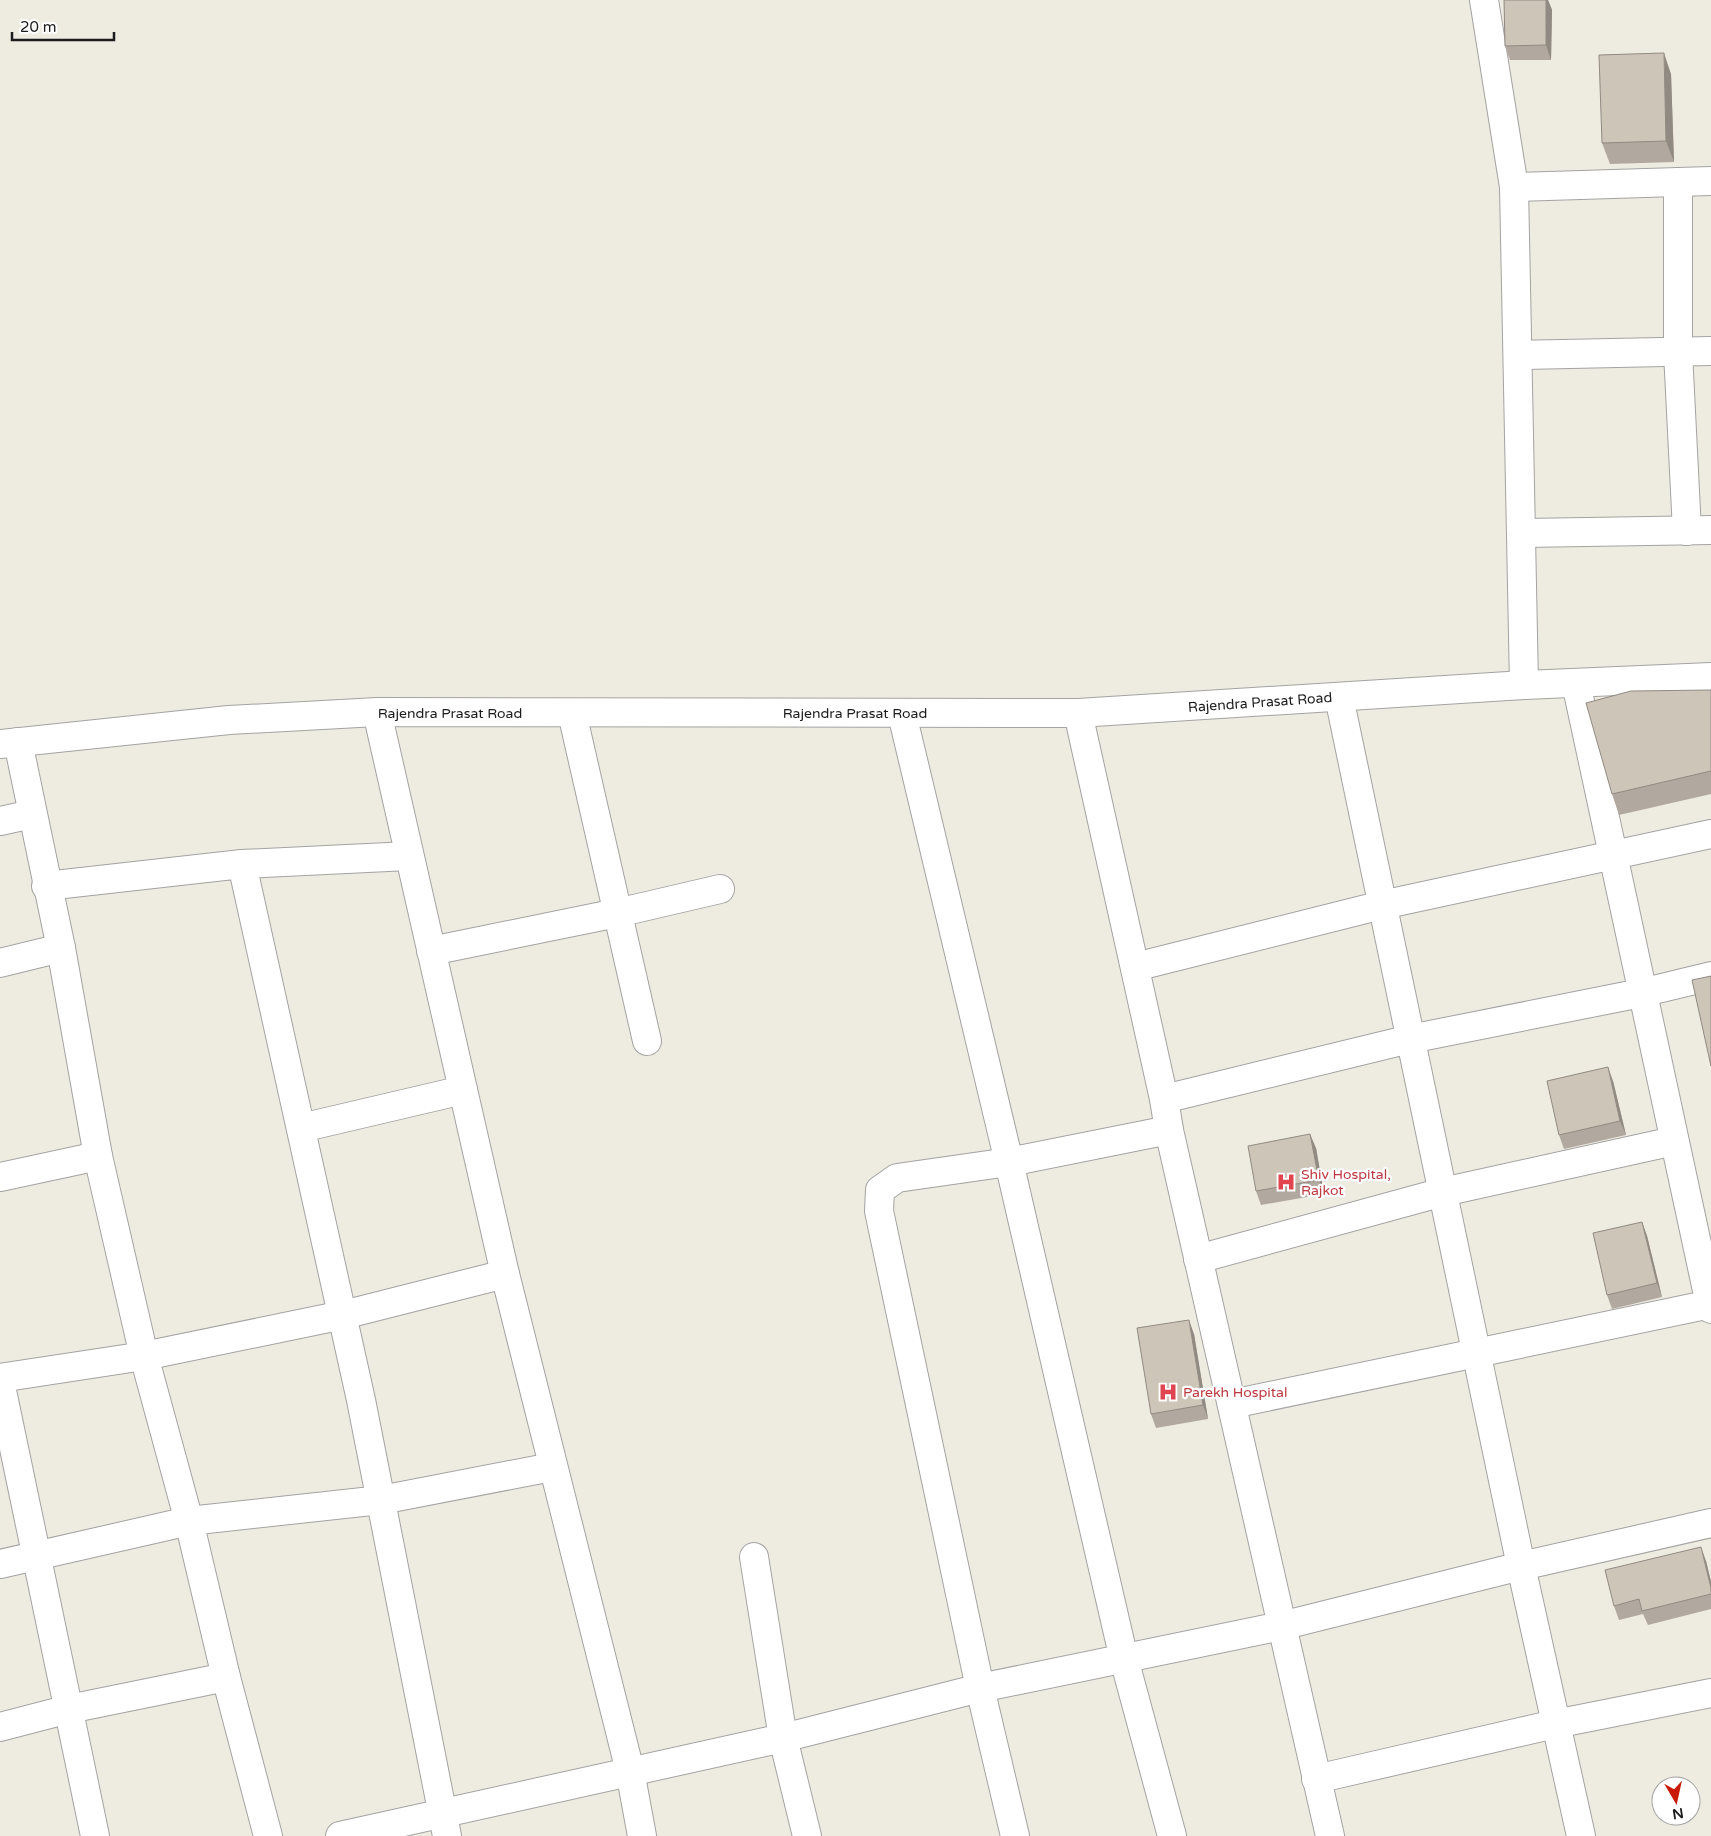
<svg xmlns="http://www.w3.org/2000/svg" width="1711" height="1836" font-family="'Varela Round',sans-serif">
<rect width="100%" height="100%" fill="#eeebe0"/>
<g fill="none" stroke-linecap="round" stroke-linejoin="round">
<!-- minor casing -->
<g stroke="#a3a3a3" stroke-width="30">
<g id="minor">
<polyline points="1484,0 1514,187 1524,685"/>
<polyline points="1678,182 1678,352 1687,531"/>
<polyline points="1514,187 1711,181"/>
<polyline points="1518,355 1711,351"/>
<polyline points="1521,533 1711,530"/>
<polyline points="1576,683 1711,1309"/>
<polyline points="1339,697 1521,1566 1581,1836"/>
<polyline points="377,712 505,1274 630,1771 642,1836"/>
<polyline points="572,713 647,1041"/>
<polyline points="1078,713 1164,1099 1169,1130 1330,1836"/>
<polyline points="902,714 1009,1162 1169,1130"/>
<polyline points="18,742 61,948 98,1156 144,1356 189,1521 226,1677 268,1836"/>
<polyline points="0,744 229,720 377,712 1078,713 1524,685 1711,677"/>
<polyline points="0,821 32,814"/>
<polyline points="242,864 409,856"/>
<polyline points="46,886 242,864 361,1400 447,1836"/>
<polyline points="431,951 617,913 720,889"/>
<polyline points="0,963 61,948"/>
<polyline points="1135,967 1382,905 1711,834"/>
<polyline points="1164,1099 1410,1039 1641,993 1711,976"/>
<polyline points="301,1128 463,1090"/>
<polyline points="0,1177 98,1156"/>
<polyline points="1198,1259 1443,1192 1674,1141"/>
<polyline points="0,1378 144,1356 343,1315 505,1274"/>
<polyline points="0,1381 95,1836"/>
<polyline points="1232,1404 1711,1304"/>
<polyline points="754,1557 783,1738 807,1836"/>
<polyline points="0,1564 189,1521 381,1500 552,1467"/>
<polyline points="0,1727 69,1709 226,1677"/>
<polyline points="1316,1779 1555,1724 1711,1693"/>
<polyline points="340,1836 783,1738 980,1688 1281,1626 1521,1566 1711,1523"/>
<polyline points="1015,1836 980,1688 879,1211 880,1190 897,1178 1009,1162 1124,1659 1172,1836"/>
</g>
</g>
<!-- minor -->
<use href="#minor" stroke="#fff" stroke-width="28"/>
</g>
<!-- wall -->
<g fill="#b1a99f">
<polygon points="1504,0 1548,0 1552,10 1551,60 1510,60 1505,46"/>
<polygon points="1671,74 1674,162 1610,164 1602,143"/>
<polygon points="1711,690 1711,794 1619,815 1612,794"/>
<polygon points="1613,1081 1626,1135 1564,1149 1559,1135"/>
<polygon points="1316,1148 1324,1194 1261,1205 1256,1191"/>
<polygon points="1642,1222 1647,1236 1662,1297 1612,1309 1607,1295"/>
<polygon points="1194,1334 1208,1419 1156,1428 1151,1414"/>
<polygon points="1706,1561 1711,1582 1711,1609 1648,1625 1643,1614 1619,1620 1614,1606"/>
</g>
<!-- shaded-wall -->
<g fill="#908a82">
<polygon points="1546,0 1548,0 1552,10 1551,60 1546,45"/>
<polygon points="1664,53 1671,74 1674,162 1666,141"/>
<polygon points="1608,1067 1613,1081 1626,1135 1620,1121"/>
<polygon points="1310,1134 1316,1148 1324,1194 1319,1180"/>
<polygon points="1642,1222 1647,1236 1662,1297 1657,1283"/>
<polygon points="1189,1320 1194,1334 1208,1419 1203,1405"/>
<polygon points="1701,1547 1706,1561 1711,1582 1711,1588"/>
</g>
<!-- building -->
<g fill="#cec5b9" stroke="#908a82">
<polygon points="1504,0 1546,0 1546,45 1505,46"/>
<polygon points="1664,53 1666,141 1602,143 1599,55"/>
<polygon points="1711,690 1711,771 1612,794 1586,703 1631,691"/>
<polygon points="1711,976 1711,1066 1692,980"/>
<polygon points="1608,1067 1620,1121 1559,1135 1547,1081"/>
<polygon points="1310,1134 1319,1180 1256,1191 1248,1146"/>
<polygon points="1642,1222 1657,1283 1607,1295 1593,1233"/>
<polygon points="1189,1320 1203,1405 1151,1414 1137,1328"/>
<polygon points="1701,1547 1711,1588 1711,1594 1642,1611 1639,1599 1614,1606 1605,1570"/>
</g>
<!-- icons -->
<defs>
<g id="hospital-bare" transform="scale(1.5)"><path d="M-5-5h3v3.5h4V-5h3V5h-3V1.5h-4V5h-3Z" fill="#e0444e" stroke="#fff" stroke-width="2.5" paint-order="stroke"/></g>
</defs>
<g fill-rule="evenodd">
<use href="#hospital-bare" x="1286" y="1182"/>
<use href="#hospital-bare" x="1168" y="1392"/>
</g>
<g text-anchor="middle" stroke-width="4.5" stroke-linejoin="round" paint-order="stroke">
<!-- street labels -->
<g font-size="14" fill="#1c1c1c" stroke="#fff">
<text transform="translate(1260 702) rotate(-4)" y="5">Rajendra Prasat Road</text>
<text x="450" y="718">Rajendra Prasat Road</text>
<text x="855" y="718">Rajendra Prasat Road</text>
</g>
<!-- health labels -->
<g font-size="14" fill="#be3a42" stroke="#fff" text-anchor="start">
<text x="1301" y="1179">Shiv Hospital,<tspan x="1301" dy="16">Rajkot</tspan></text>
<text x="1183" y="1397">Parekh Hospital</text>
</g>
</g>
<!-- north arrow -->
<g transform="translate(1676 1801) rotate(171)"><circle r="24" fill="#ffffff" stroke="#a4a4a4"/>
<path d="M0-4L9 19L0 12L-9 19Z" fill="#c71a00"/>
<text y="-8" font-size="14" font-weight="bold" text-anchor="middle" fill="#1c1c1c">N</text>
</g>
<!-- scale -->
<path d="M12 32v8h102v-8" fill="none" stroke="#1c1c1c" stroke-width="2.5"/>
<text x="20" y="32" font-size="15" fill="#1c1c1c" stroke="#ffffff" stroke-width="4" paint-order="stroke">20 m</text>
</svg>
